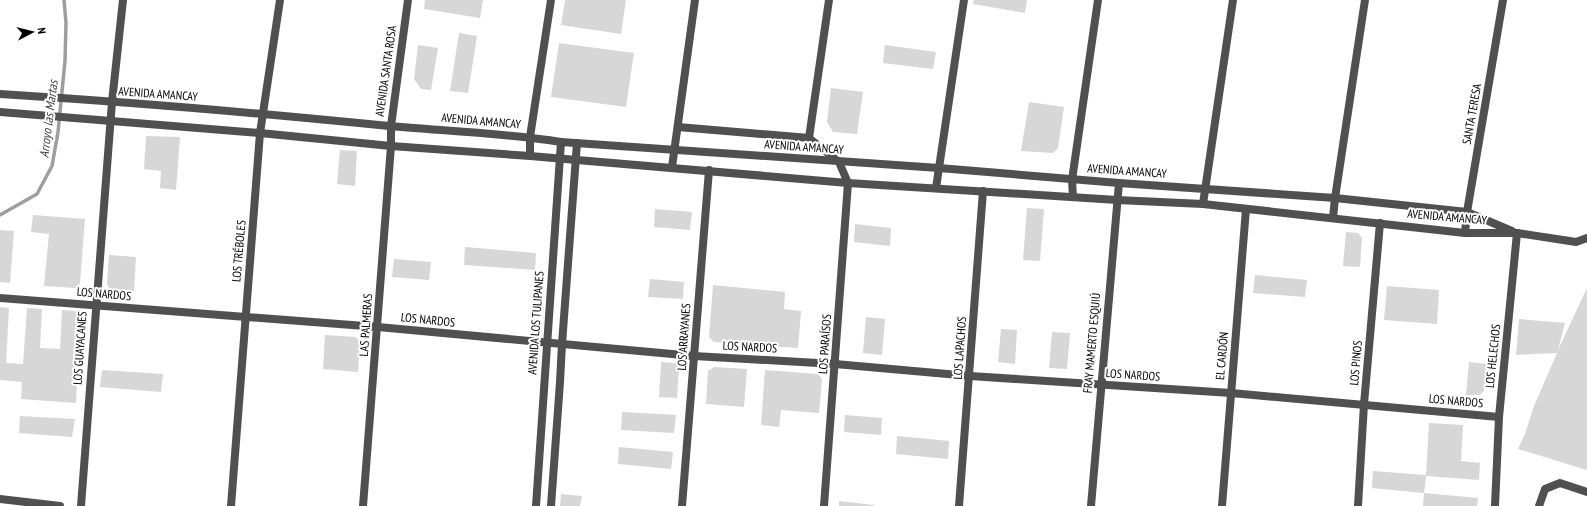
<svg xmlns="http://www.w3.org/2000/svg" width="1587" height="506" font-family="'PT Sans Narrow',sans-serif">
<rect width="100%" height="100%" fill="#fff"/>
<!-- green -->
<g fill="#d7d7d7">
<polygon points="425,0 483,0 480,18 424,9"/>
<polygon points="565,0 626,0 621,34 561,25"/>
<polygon points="974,0 1027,0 1025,13 973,4"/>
<polygon points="459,33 477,36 468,93 450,91"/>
<polygon points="559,43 634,53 626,107 551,97"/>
<polygon points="418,45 438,48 431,90 421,89 414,79"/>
<polygon points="885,45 936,52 933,69 883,63"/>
<polygon points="831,88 863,92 857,134 833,132 827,122"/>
<polygon points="1029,102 1064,107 1058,148 1053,153 1021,151"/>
<polygon points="146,136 180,137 176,190 160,188 161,171 144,169"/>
<polygon points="340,150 357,151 355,186 337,184"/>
<polygon points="1027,208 1044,209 1040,261 1023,260"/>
<polygon points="655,209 692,212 690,230 654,227"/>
<polygon points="33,215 85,219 80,283 75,288 44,286 49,234 31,232"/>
<polygon points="855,224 891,228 890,246 854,242"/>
<polygon points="0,230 14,231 10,283 0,282"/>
<polygon points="1346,232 1358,233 1362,238 1360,267 1343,266"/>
<polygon points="465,247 536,253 535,270 464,265"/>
<polygon points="109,255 136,257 134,291 110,289 107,284"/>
<polygon points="394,259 431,262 429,280 392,277"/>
<polygon points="1255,275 1307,280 1305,297 1253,293"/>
<polygon points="650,279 684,282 683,299 648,297"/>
<polygon points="713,285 785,292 784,309 801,311 798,348 714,342 709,337"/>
<polygon points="1387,286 1439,290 1437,324 1384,320"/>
<polygon points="1587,288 1587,470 1518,449 1525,434 1534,406 1557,353 1516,355 1519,319 1565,323 1558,350"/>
<polygon points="0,307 9,308 6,363 23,364 27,308 42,309 40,348 60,349 62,310 75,311 80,316 76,403 21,399 22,382 0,380"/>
<polygon points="866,317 885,319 882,355 863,353"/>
<polygon points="1001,329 1017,330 1015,364 998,362"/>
<polygon points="1052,332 1070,333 1067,369 1049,368"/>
<polygon points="325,335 356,337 360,343 358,372 323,369"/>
<polygon points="661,362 675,363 679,368 677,398 659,397"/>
<polygon points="1469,362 1486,364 1484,391 1480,395 1466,395"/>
<polygon points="714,367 747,369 744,407 706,404 708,371"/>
<polygon points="102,370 163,374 161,392 100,387"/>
<polygon points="765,370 818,374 822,379 819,413 781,410 779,427 761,425"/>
<polygon points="622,412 676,415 674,433 621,430"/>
<polygon points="845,415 882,418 881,435 844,432"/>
<polygon points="20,416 75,419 72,437 19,433"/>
<polygon points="1429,423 1463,425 1461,461 1480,463 1479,480 1426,476 1424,493 1478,498 1477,506 1423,506 1424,493 1372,488 1373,471 1426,475"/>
<polygon points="897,436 949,441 948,459 896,454"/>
<polygon points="619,447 673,452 671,469 618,464"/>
<polygon points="561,494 582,496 580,506 560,506"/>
<polygon points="839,501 874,505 874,506 839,506"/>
</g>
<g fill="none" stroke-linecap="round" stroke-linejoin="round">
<!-- stream -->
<polyline stroke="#9e9e9e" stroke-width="3.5" points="0,215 37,194 52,166 58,132 65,61 66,23 64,0"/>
<!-- minor -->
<g stroke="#505050" stroke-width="8">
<polyline points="678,127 809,138"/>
<polyline points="530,156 530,137 551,0"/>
<polyline points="672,167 695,0"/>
<polyline points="1119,183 1335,198 1467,212 1512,231"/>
<polyline points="936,188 964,0"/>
<polyline points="1073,197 1072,180 1098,0"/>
<polyline points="1117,200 1203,204 1465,233 1517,233 1576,242 1587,238"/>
<polyline points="1203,204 1233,0"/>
<polyline points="1333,218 1335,198 1365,0"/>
<polyline points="1465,233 1467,212 1503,0"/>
<polyline points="0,298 378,327 694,356 835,364 970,376 1231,393 1499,417"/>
<polyline points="0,499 60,506"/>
<polyline points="81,506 112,102 123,0"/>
<polyline points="231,506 260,133 280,0"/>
<polyline points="536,506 561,142"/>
<polyline points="551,506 560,382 562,344 577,143"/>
<polyline points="682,506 709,170"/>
<polyline points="824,506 848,183 839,162 809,138 829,0"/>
<polyline points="959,506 983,191"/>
<polyline points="1222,506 1246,209"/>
<polyline points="1358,506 1364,404 1380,223"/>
<polyline points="1495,506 1499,417 1517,233"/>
<polyline points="1539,506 1545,489 1560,483 1587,492"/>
</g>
<!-- tertiary -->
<g stroke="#505050" stroke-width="8">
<path d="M0,94C130,102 259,113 389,126C446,131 504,133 561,142L939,168L1119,183L1091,506"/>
<polyline points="0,112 260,133 391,146 530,156 848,183 1117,200"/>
<polyline points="363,506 391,146 391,126 408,0"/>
</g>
</g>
<g text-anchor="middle" stroke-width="4" stroke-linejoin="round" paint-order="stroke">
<!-- street labels -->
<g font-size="12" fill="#000" stroke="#fff">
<text transform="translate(386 71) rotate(-82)" y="4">AVENIDA SANTA ROSA</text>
<text transform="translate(158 94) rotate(4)" y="4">AVENIDA AMANCAY</text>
<text transform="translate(1472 114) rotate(-80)" y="4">SANTA TERESA</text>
<text transform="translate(481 121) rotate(5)" y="4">AVENIDA AMANCAY</text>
<text transform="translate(804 147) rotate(4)" y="4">AVENIDA AMANCAY</text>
<text transform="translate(1127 171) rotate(4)" y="4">AVENIDA AMANCAY</text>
<text transform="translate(1447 217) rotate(5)" y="4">AVENIDA AMANCAY</text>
<text transform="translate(239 251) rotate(-85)" y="4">LOS TRÉBOLES</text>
<text transform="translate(104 294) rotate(5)" y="4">LOS NARDOS</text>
<text transform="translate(428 320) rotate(6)" y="4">LOS NARDOS</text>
<text transform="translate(536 323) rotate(-86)" y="4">AVENIDA LOS TULIPANES</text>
<text transform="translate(366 325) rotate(-86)" y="4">LAS PALMERAS</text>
<text transform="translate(684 337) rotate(-86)" y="4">LOS ARRAYANES</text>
<text transform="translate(1092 343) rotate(-85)" y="4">FRAY MAMERTO ESQUIÚ</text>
<text transform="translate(825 344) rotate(-86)" y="4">LOS PARAÍSOS</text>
<text transform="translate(750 347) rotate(3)" y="4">LOS NARDOS</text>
<text transform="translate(80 348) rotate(-86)" y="4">LOS GUAYACANES</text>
<text transform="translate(960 348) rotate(-86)" y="4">LOS LAPACHOS</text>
<text transform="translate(1222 356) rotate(-85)" y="4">EL CARDÓN</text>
<text transform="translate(1493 356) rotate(-84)" y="4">LOS HELECHOS</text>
<text transform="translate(1356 363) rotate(-85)" y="4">LOS PINOS</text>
<text transform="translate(1133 375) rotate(4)" y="4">LOS NARDOS</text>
<text transform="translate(1456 401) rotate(5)" y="4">LOS NARDOS</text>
</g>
<!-- water labels -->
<g font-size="13" font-style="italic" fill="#3f3f3f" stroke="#fff">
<text transform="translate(48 119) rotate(-83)" y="5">Arroyo las Martas</text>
</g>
</g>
<!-- north arrow -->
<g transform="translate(32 32) rotate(83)" stroke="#ffffff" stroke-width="3" paint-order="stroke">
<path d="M0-3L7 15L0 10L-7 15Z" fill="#000000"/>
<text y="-6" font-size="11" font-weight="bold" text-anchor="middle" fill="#000000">N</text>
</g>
</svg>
